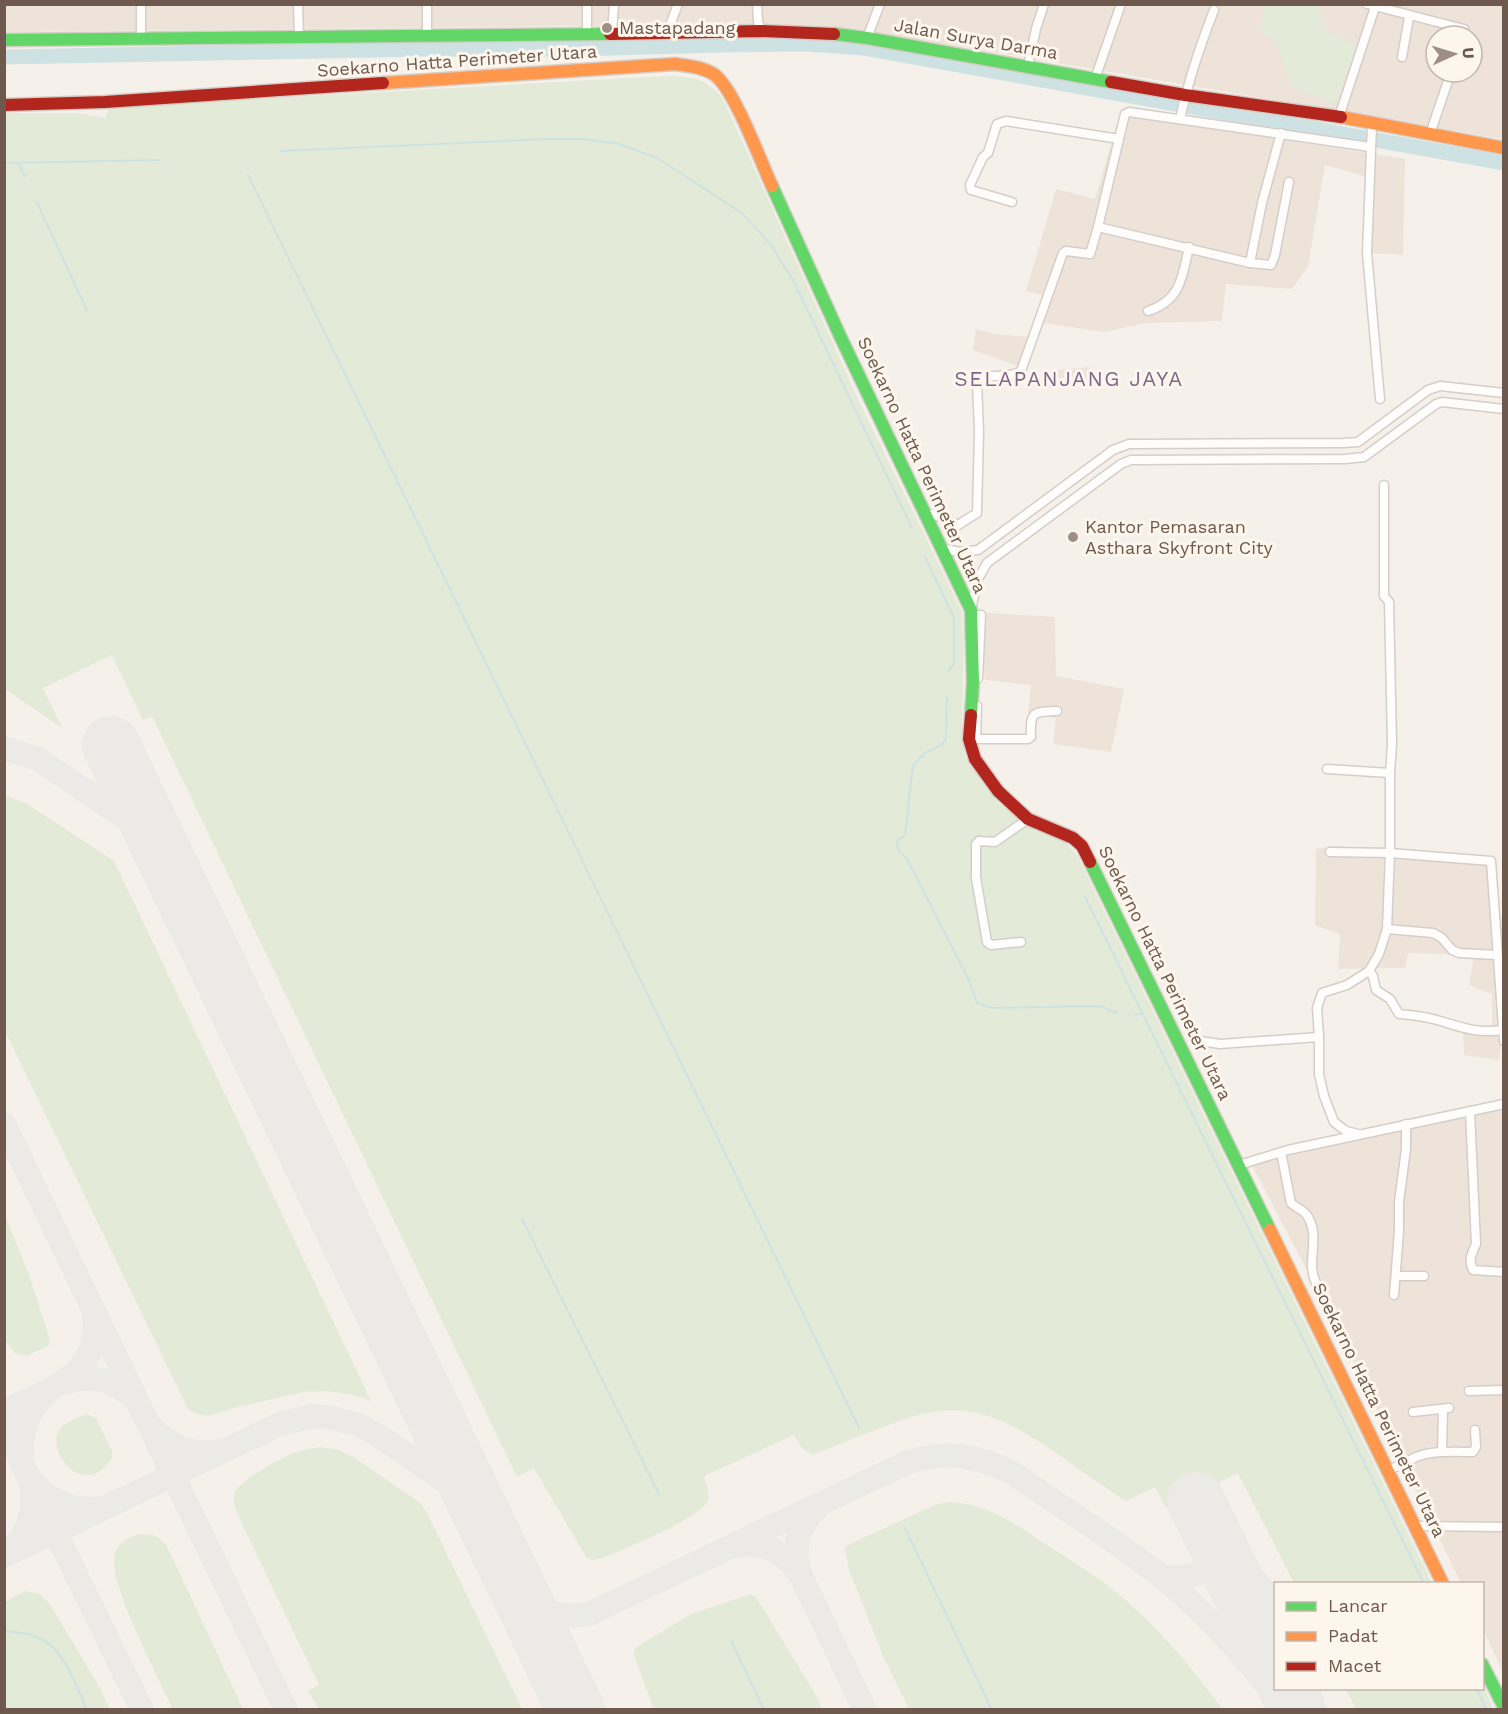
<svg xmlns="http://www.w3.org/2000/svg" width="1508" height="1714" font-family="'Work Sans',sans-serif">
<rect width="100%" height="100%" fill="#f5f1ea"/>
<!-- residential -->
<g fill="#ede3d9" fill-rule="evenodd">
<path d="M4,5H1503V139L858,29L736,24L5,32ZM1436,36H1472V72H1436Z"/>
<polygon points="1120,114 1405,159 1403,255 1371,253 1368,177 1325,165 1308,266 1292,289 1226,284 1222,321 1146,323 1104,332 1043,323 1049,297 1026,291 1056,189 1095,199"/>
<polygon points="976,329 994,334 1031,337 1021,367 973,350"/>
<polygon points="1089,367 1090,383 1047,388 1047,371"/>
<polygon points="977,612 1055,617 1056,676 1124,689 1111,752 1053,744 1056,718 1028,714 1031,685 985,680"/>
<polygon points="1334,846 1486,856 1493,916 1503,917 1503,964 1499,965 1502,1037 1499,1060 1464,1055 1463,1029 1492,1029 1492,994 1469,985 1474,955 1408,953 1405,968 1338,969 1340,934 1315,925 1316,849"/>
<polygon points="1503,1104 1503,1672 1483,1629 1482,1584 1461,1583 1336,1326 1252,1165"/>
</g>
<!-- green -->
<g fill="#e3ead7">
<polygon points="1316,4 1319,6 1324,30 1358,46 1335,104 1291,86 1278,46 1260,31 1265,5"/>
<path d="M649,77C680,76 702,72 723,99L860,403L962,612L964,641L962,721L965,756L983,784L998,803L1037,832L1063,839L1078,857L1432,1583H1294L1238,1473L1166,1508L1155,1487L1126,1501C1104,1487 1083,1472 1062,1457C1015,1425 975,1398 915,1416C880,1427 846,1442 812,1455L801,1447L794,1435L704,1476C705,1483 710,1493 708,1499C704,1518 621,1550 602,1558L592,1560L586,1557L534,1468L517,1477L152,716L143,720L112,655L43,688L62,728L5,689L4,113H78L105,118L110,107Z"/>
<polygon points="5,795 27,804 114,861 371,1401 349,1394 325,1391 304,1392 237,1407 209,1416 196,1414 188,1409 5,1031"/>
<polygon points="5,1216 28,1272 50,1340 49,1345 27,1356 15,1353 5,1340"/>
<path d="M86,1414L96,1418L112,1451V1458C83,1503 42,1447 61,1428C67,1421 78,1418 86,1414Z"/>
<path d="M321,1447L339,1450L355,1458L420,1503L427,1513L522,1709H319L308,1691L319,1685L237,1513C235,1508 233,1501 234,1494C238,1481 279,1459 293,1453C302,1450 311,1448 321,1447Z"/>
<path d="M950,1502C986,1503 1016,1524 1045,1544C1071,1560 1098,1577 1121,1596C1159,1629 1193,1668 1222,1709H909L884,1658L849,1570L845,1548L848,1545L937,1504Z"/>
<path d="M139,1534L154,1535L166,1544L243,1709H173C159,1679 111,1588 114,1558C116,1544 127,1538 139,1534Z"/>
<polygon points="25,1591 40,1594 51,1606 97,1683 110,1709 5,1709 5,1602"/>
<polygon points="751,1594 756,1597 814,1692 822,1709 654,1709 634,1655 635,1648 691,1614"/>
<polygon points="1483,1686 1494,1709 1356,1709 1346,1689 1482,1688"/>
</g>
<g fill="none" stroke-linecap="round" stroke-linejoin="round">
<!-- stream -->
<g stroke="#cee2e3" stroke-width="2">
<polyline points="281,151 548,139 585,139 619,144 657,158 742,213 771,245 793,280 912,528"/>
<polyline points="4,163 160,160"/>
<polyline points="18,163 25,176"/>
<polyline points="248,175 859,1428"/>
<polyline points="37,202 87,311"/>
<polyline points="925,557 954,618 954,664 948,671"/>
<polyline points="947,698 946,738 942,745 925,753 913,765 905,835 897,841 899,851 907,859 969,980 977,1003 992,1008 1100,1006 1117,1013"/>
<polyline points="1085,897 1424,1584"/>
<polyline points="1135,1014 1143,1014"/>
<polyline points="522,1219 659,1494"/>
<polyline points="905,1528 992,1710"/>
<path d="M4,1631C15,1632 27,1633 37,1637C64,1647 76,1686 87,1710"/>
<polyline points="731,1640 764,1710"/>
<polyline points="1476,1688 1487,1710"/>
</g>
<!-- river -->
<polyline stroke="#cee2e3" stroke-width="15" points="4,57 431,49 576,49 721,45 807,44 864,48 1504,163"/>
<!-- taxiway -->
<g stroke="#eceae6" stroke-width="24">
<polyline points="4,748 38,759 139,827 157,846 183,893"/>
<polyline points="4,1124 286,1710"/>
<path d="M64,1383C92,1374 116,1379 136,1401"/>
<path d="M4,1411C49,1389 102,1376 94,1315"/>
<polyline points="4,1426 142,1710"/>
<path d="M153,1429C172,1447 192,1455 219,1451"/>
<path d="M22,1459C20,1434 27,1410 47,1393"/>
<path d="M34,1483C51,1504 77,1511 102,1508"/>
<path d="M736,1546C763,1540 786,1553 801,1576C792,1550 797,1527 817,1508"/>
<path d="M9,1552C26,1535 37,1510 31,1486"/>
<polyline points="4,1556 280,1424 313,1416 328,1417 359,1425 376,1434 445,1481 459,1493 483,1523 498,1549"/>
<path d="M506,1565C528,1598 546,1623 589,1614L908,1462C949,1450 975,1455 1013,1473C1058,1505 1106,1534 1149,1567C1202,1607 1246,1657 1286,1710"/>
<path d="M1156,1572C1185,1590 1212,1557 1241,1570C1258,1577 1270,1596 1269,1614C1269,1622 1266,1629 1267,1637C1267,1647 1272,1655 1276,1664"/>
<polyline points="801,1576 865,1710"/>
</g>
<!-- runway -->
<g stroke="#eceae6" stroke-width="58">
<polyline points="111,745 576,1710"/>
<polyline points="1196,1501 1276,1665"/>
<polyline points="1287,1688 1297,1710"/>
</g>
<!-- street casing -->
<g stroke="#d4cec9" stroke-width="11">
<g id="street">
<polyline points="298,4 299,37"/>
<polyline points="427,4 427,37"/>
<polyline points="587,4 587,34"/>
<polyline points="757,4 758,21 761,31"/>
<polyline points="1367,4 1464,29 1463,36"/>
<polyline points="612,33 614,4"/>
<polyline points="667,33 678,4"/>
<polyline points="867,38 880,4"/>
<polyline points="141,39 141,4"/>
<polyline points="1402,57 1409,17"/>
<polyline points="1028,66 1036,29 1044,4"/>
<polyline points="1095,79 1121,4"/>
<polyline points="1339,117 1375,7"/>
<path d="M1180,119C1188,82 1200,46 1214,10"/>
<polyline points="1372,124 1367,253 1380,399"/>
<polyline points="1430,134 1451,72"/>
<polyline points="1012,202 971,190 970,185 983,157 988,153 997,124 1006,121 1119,139"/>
<polyline points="1098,227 1250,263 1271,265 1275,255 1289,182"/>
<polyline points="1250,263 1262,203 1281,133"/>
<path d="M1148,311C1181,300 1182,278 1189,247"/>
<path d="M926,517L933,514L958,525L977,513L979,432L977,382C986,371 1008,380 1021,371L1063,253L1066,251L1090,254L1098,227L1125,114L1129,112L1370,147"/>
<polyline points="941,548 960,552 978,550 1113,450 1129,444 1344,443 1358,442 1428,390 1440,386 1504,393"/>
<polyline points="971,609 978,579 987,563 1121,464 1131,460 1345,459 1364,457 1436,404 1442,402 1504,409"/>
<polyline points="972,616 981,615 978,678"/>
<path d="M977,706L976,739H1028L1031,737C1030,711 1033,712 1057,711"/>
<polyline points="1327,769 1390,773"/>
<polyline points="1330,852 1390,853 1491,861 1504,1041"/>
<polyline points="1387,929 1433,933 1442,938 1452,950 1459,953 1497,955"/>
<polyline points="1021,942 991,945 987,942 976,878 976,844 979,841 995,842 1028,819"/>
<path d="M1369,971L1373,976L1376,990L1390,999L1399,1014C1410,1015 1422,1016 1433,1019C1459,1026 1474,1034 1503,1030"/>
<polyline points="1201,1041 1220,1044 1319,1037"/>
<path d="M1470,1111L1476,1244C1472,1253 1468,1260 1473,1270L1504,1272"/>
<polyline points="1358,1134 1346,1131 1334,1122 1324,1096 1319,1074 1319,1037 1317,1008 1322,993 1347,985 1369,971 1379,954 1387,929 1390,853 1390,773 1392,744 1389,602 1384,596 1384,485"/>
<path d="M1281,1152L1291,1203C1296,1208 1302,1209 1306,1214C1323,1237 1303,1264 1318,1286"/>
<polyline points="1239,1165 1288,1150 1504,1104"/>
<polyline points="1396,1276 1424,1276"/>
<polyline points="1394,1295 1399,1231 1399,1202 1406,1149 1406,1124"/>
<polyline points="1469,1391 1504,1390"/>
<polyline points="1413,1412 1449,1408"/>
<polyline points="1442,1452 1443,1409"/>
<path d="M1387,1469C1404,1466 1401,1464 1414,1458C1429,1450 1457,1452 1473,1452L1476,1447L1475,1430"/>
<polyline points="1415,1526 1504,1527"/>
</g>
</g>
<!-- fast casing -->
<g stroke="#d5cec8" stroke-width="15">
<g id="fast">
<polyline points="834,34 867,38 1111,82"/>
<polyline points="4,40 610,34"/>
<polyline points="772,186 841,338 971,610 973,682 971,715"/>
<polyline points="1090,862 1270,1230"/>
<polyline points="1482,1664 1504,1707"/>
</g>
</g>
<!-- slow casing -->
<g stroke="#d5cec8" stroke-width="15">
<g id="slow">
<path d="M383,83L675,64C689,66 703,67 715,75C735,91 760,160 772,186"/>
<polyline points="1341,117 1504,148"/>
<polyline points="1270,1230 1443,1584"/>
</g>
</g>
<!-- jam casing -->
<g stroke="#d5cec8" stroke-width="15">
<g id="jam">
<polyline points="610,34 761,31 834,34"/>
<polyline points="1111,82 1185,95 1341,117"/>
<polyline points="4,105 105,102 383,83"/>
<polyline points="971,715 969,739 975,759 998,791 1028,819 1073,838 1082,846 1090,862"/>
</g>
</g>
<!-- street -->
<use href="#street" stroke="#fefdfc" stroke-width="8"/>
<!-- fast -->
<use href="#fast" stroke="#63d668" stroke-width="12"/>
<!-- slow -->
<use href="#slow" stroke="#ff974d" stroke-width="12"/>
<!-- jam -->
<use href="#jam" stroke="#b3261e" stroke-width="12"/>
</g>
<!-- markers -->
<g fill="#9e8e85" stroke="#fcf6ec" stroke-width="2">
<circle cx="607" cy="28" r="6"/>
<circle cx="1073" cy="537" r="6"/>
</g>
<g text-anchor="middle" stroke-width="6" stroke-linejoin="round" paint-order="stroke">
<!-- poi labels -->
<g font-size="18" fill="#6f594e" stroke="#fcf6ec" text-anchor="start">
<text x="619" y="34">Mastapadang</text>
<text x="1085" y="533">Kantor Pemasaran<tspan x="1085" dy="21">Asthara Skyfront City</tspan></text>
</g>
<!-- street labels -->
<g font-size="18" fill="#6f594e" stroke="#fcf6ec">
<text transform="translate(976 39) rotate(10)" y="6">Jalan Surya Darma</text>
<text transform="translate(457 61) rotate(-4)" y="6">Soekarno Hatta Perimeter Utara</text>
<text transform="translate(922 465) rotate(65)" y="6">Soekarno Hatta Perimeter Utara</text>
<text transform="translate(1165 973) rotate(64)" y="6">Soekarno Hatta Perimeter Utara</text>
<text transform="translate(1379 1410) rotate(64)" y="6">Soekarno Hatta Perimeter Utara</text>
</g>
<!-- quarter labels -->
<g font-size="21" letter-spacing="1.5" fill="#7e668c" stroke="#fcf6ec">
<text x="1069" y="386">SELAPANJANG JAYA</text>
</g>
</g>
<!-- border -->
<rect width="1508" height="1714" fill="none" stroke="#6f594e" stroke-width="12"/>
<!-- legend -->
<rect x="1274" y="1582" width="210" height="108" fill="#fcf6ec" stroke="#c4b7ad" stroke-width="1.5"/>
<rect x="1286" y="1602" width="30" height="9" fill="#63d668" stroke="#c4b7ad" stroke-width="1.5"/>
<text x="1328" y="1612" font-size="18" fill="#6f594e">Lancar</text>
<rect x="1286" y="1632" width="30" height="9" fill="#ff974d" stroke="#c4b7ad" stroke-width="1.5"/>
<text x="1328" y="1642" font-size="18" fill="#6f594e">Padat</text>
<rect x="1286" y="1662" width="30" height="9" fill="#b3261e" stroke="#c4b7ad" stroke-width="1.5"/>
<text x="1328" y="1672" font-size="18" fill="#6f594e">Macet</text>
<!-- north arrow -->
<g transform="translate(1454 54) rotate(86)"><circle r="28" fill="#fcf6ec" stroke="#c4b7ad" stroke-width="1.5"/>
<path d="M0-4.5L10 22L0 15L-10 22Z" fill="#9e8e85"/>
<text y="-9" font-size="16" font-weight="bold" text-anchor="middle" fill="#6f594e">U</text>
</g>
</svg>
